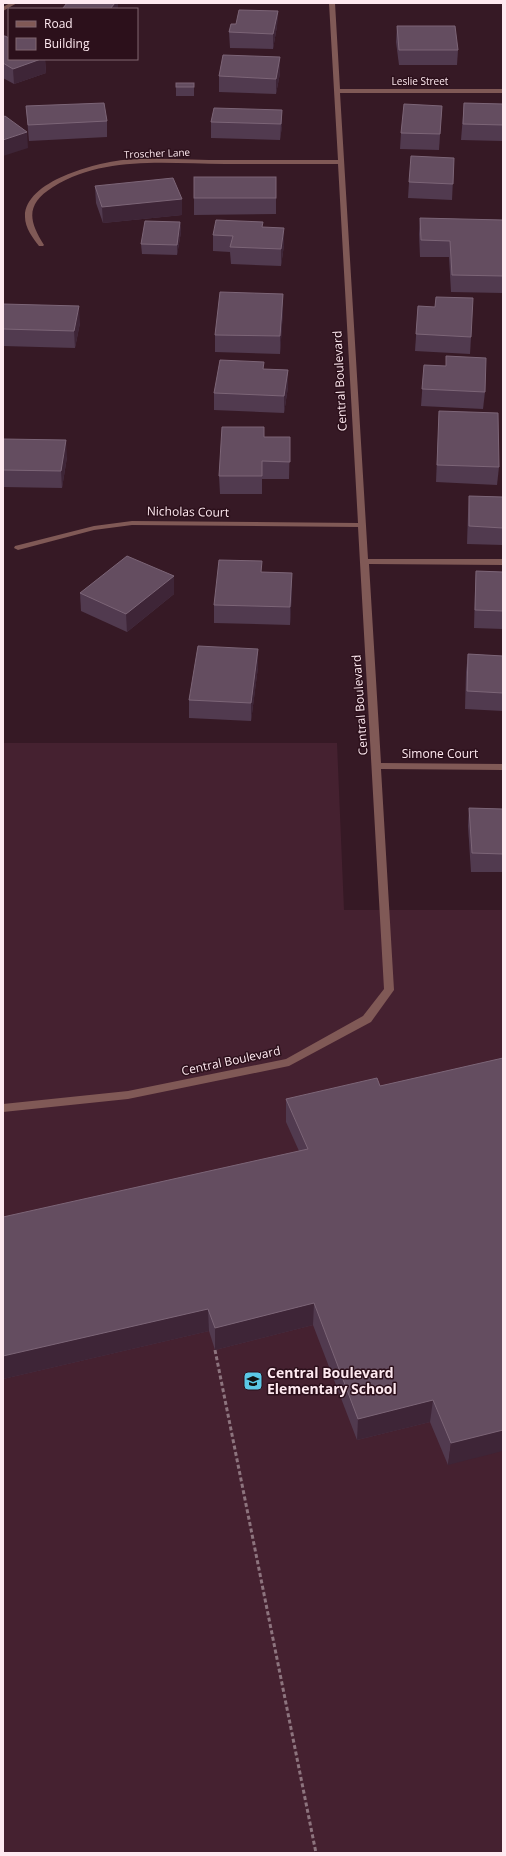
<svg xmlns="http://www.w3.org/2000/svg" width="506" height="1856" font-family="'Open Sans',sans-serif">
<rect width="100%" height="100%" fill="#361925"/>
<!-- built -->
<polygon fill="#452130" points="3,743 337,743 344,910 503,910 503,1853 3,1853"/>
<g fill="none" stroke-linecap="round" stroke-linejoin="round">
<!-- path -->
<polyline stroke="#8d747e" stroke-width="3" stroke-dasharray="4 2.5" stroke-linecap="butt" points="215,1350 316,1853"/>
<!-- minor -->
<g fill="#805956" fill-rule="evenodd">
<polygon points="10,3 17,3 3,11 3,7"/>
<path d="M329,3H335L340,89H503V93H340L368,559H503V565L369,564L381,763L503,764V770L381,769L394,990L371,1022L289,1066L128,1099L3,1112V1104L128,1091L286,1059L363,1016L384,989L358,527L132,525L94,530L18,550L14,548L15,546L94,526L132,521L358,523L338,164C300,164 263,164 225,164C167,164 105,155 53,187C26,204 28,220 44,245L43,246H39C33,238 25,228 25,217C24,181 96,163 123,160C157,157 192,160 226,160C263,160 300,160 338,160Z"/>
</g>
</g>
<!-- wall -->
<g fill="#513a4f">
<polygon points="278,11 277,26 273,49 230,48 229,32 236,24"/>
<polygon points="397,26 458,50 457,65 399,65 396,42"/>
<polygon points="3,36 9,59 45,59 46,73 14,84 3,78"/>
<polygon points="280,57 280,73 276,94 219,92 219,76"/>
<rect x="176" y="83" width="18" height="13"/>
<polygon points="464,103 503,104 503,141 461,140"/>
<polygon points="26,106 107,121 107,137 29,141"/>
<polygon points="442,106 439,150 400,149 401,133"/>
<polygon points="282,110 282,126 280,140 211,138 211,122"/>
<polygon points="454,158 452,200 408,198 409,182"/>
<polygon points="95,186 182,215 103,223 96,203"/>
<polygon points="194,198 276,198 276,214 194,215"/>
<polygon points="420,218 503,220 503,293 451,292 449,257 420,257 419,234"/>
<polygon points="180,222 181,232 177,255 142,254 141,244"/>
<polygon points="263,227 284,245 281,266 231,264 230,252 213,251 213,235"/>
<polygon points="283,294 283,311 280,354 215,352 215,335"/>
<polygon points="3,304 80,323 75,348 3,346"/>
<polygon points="418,306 435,307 471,337 470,354 415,351"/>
<polygon points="424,365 445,366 485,392 483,409 421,406"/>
<polygon points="264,369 288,370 288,387 284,413 214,410 214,393"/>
<polygon points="439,411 499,467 497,485 436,482"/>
<polygon points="264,437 290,437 289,479 262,479 262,494 220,494 219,476"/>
<polygon points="3,439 67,457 62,488 3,487"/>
<polygon points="469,496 503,497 503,545 467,544 468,514"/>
<polygon points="476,571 503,572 503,629 474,628 475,589"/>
<polygon points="262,572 292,573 292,591 290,625 214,623 214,605"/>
<polygon points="80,593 174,594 127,632 81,611"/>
<polygon points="258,649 258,667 251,721 189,718 189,700"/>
<polygon points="468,654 503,656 503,711 465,709 466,672"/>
<polygon points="469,808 503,809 503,872 471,872 468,826"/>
<polygon points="503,1058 448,1465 430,1422 357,1440 313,1325 215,1350 209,1331 3,1379 299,1151 286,1122 286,1099 380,1086"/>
</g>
<!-- shaded-wall -->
<g fill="#3e2537">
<polygon points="115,3 118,3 118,9 110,9"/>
<polygon points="278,11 277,26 273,49 273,34"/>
<polygon points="280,57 280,73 276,94 276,79"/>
<polygon points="41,59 45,59 46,73 14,84 13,69"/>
<polygon points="282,110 282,126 280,140 281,124"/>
<polygon points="27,132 28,148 3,156 3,140"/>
<polygon points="182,199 182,215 103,223 102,207"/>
<polygon points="180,222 181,232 177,255 177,245"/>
<polygon points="284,228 284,245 281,266 281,249"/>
<polygon points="283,294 283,311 280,354 280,336"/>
<polygon points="79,306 80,323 75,348 74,331"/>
<polygon points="288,370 288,387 284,413 284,396"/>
<polygon points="66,440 67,457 62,488 61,471"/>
<polygon points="292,573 292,591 290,625 290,607"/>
<polygon points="174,576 174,594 127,632 126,614"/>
<polygon points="258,649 258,667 251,721 251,703"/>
<polygon points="314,1303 313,1325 215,1350 215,1328"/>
<polygon points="208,1309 209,1331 3,1379 3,1356"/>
<polygon points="433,1400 430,1422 357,1440 358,1419"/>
<polygon points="503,1430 503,1451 448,1465 451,1443"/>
</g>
<!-- building -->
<g fill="#644d60" stroke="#7c6577">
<polygon points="67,3 115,3 110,9 70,9 63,8"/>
<polygon points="239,10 278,11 273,34 229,32 231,24 236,24"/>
<polygon points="397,26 455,26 458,50 399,50"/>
<polygon points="3,36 5,36 9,38 9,59 41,59 13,69 3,63"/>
<polygon points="223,55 280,57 276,79 219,76"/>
<rect x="176" y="83" width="18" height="4"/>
<polygon points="104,103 107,121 28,125 26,106"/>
<polygon points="464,103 503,104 503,125 463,124"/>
<polygon points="404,104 442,106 440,134 401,133"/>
<polygon points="214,108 282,110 281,124 211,122"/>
<polygon points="5,116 27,132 3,140 3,117"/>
<polygon points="411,156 454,158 453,184 409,182"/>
<rect x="194" y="177" width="82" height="21"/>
<polygon points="173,178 182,199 102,207 95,186"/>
<polygon points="420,218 503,220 503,276 452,275 450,241 421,240"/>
<polygon points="216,220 263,222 262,227 284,228 281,249 230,247 233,236 213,235"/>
<polygon points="145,221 180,222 177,245 141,244"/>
<polygon points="220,292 283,294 280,336 215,335"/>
<polygon points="436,297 473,298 471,337 416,334 418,306 435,307"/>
<polygon points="3,304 79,306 74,331 3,329"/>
<polygon points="446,356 486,358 485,392 422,389 424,365 446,366"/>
<polygon points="220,360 264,362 263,369 288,370 284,396 214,393"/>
<polygon points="439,411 498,413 499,467 437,465"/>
<polygon points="222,427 264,427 264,437 290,437 290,462 262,461 262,476 219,476"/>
<polygon points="3,439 66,440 61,471 3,470"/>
<polygon points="469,496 503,497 503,528 469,526"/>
<polygon points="127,556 174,576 126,614 80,593"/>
<polygon points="219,560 262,561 261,572 292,573 290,607 214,605"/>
<polygon points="476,571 503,572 503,611 475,610"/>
<polygon points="198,646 258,649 251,703 189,700"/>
<polygon points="468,654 503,656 503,693 467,691"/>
<polygon points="469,808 503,809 503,854 472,853"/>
<polygon points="503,1058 503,1430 451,1443 433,1400 358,1419 314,1303 215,1328 208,1309 3,1356 3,1217 308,1149 286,1099 377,1078 380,1086"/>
</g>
<!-- icons -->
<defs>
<g id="school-square" transform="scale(1)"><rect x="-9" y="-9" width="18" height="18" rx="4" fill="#5bc8e6" stroke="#2c101b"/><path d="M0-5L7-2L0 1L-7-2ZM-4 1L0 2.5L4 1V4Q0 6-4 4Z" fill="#111"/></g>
</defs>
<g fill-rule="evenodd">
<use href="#school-square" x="253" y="1381"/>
</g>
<g text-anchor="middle" stroke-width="3" stroke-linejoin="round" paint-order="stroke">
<!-- far-street labels -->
<g font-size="10" fill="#fee9f0" stroke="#2c101b">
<text x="420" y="85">Leslie Street</text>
<text transform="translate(157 153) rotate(-2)" y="4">Troscher Lane</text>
</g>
<!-- street labels -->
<g font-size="12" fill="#fee9f0" stroke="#2c101b">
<text transform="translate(340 381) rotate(-93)" y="4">Central Boulevard</text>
<text transform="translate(188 512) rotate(1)" y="4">Nicholas Court</text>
<text transform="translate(360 705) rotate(-94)" y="4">Central Boulevard</text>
<text x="440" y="758">Simone Court</text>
<text transform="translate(231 1061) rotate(-12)" y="4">Central Boulevard</text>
</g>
<!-- near-poi labels -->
<g font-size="14" font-weight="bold" fill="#fee9f0" stroke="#2c101b" text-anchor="start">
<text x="267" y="1378">Central Boulevard<tspan x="267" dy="16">Elementary School</tspan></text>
</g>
</g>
<!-- border -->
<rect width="506" height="1856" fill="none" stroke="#fee9f0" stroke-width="8"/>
<!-- legend -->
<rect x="8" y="8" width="130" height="52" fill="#2c101b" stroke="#806770"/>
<rect x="16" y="21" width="20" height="6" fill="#805956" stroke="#806770"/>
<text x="44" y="28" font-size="12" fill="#fee9f0">Road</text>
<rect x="16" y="38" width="20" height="12" fill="#644d60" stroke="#806770"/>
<text x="44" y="48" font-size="12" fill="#fee9f0">Building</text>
</svg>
